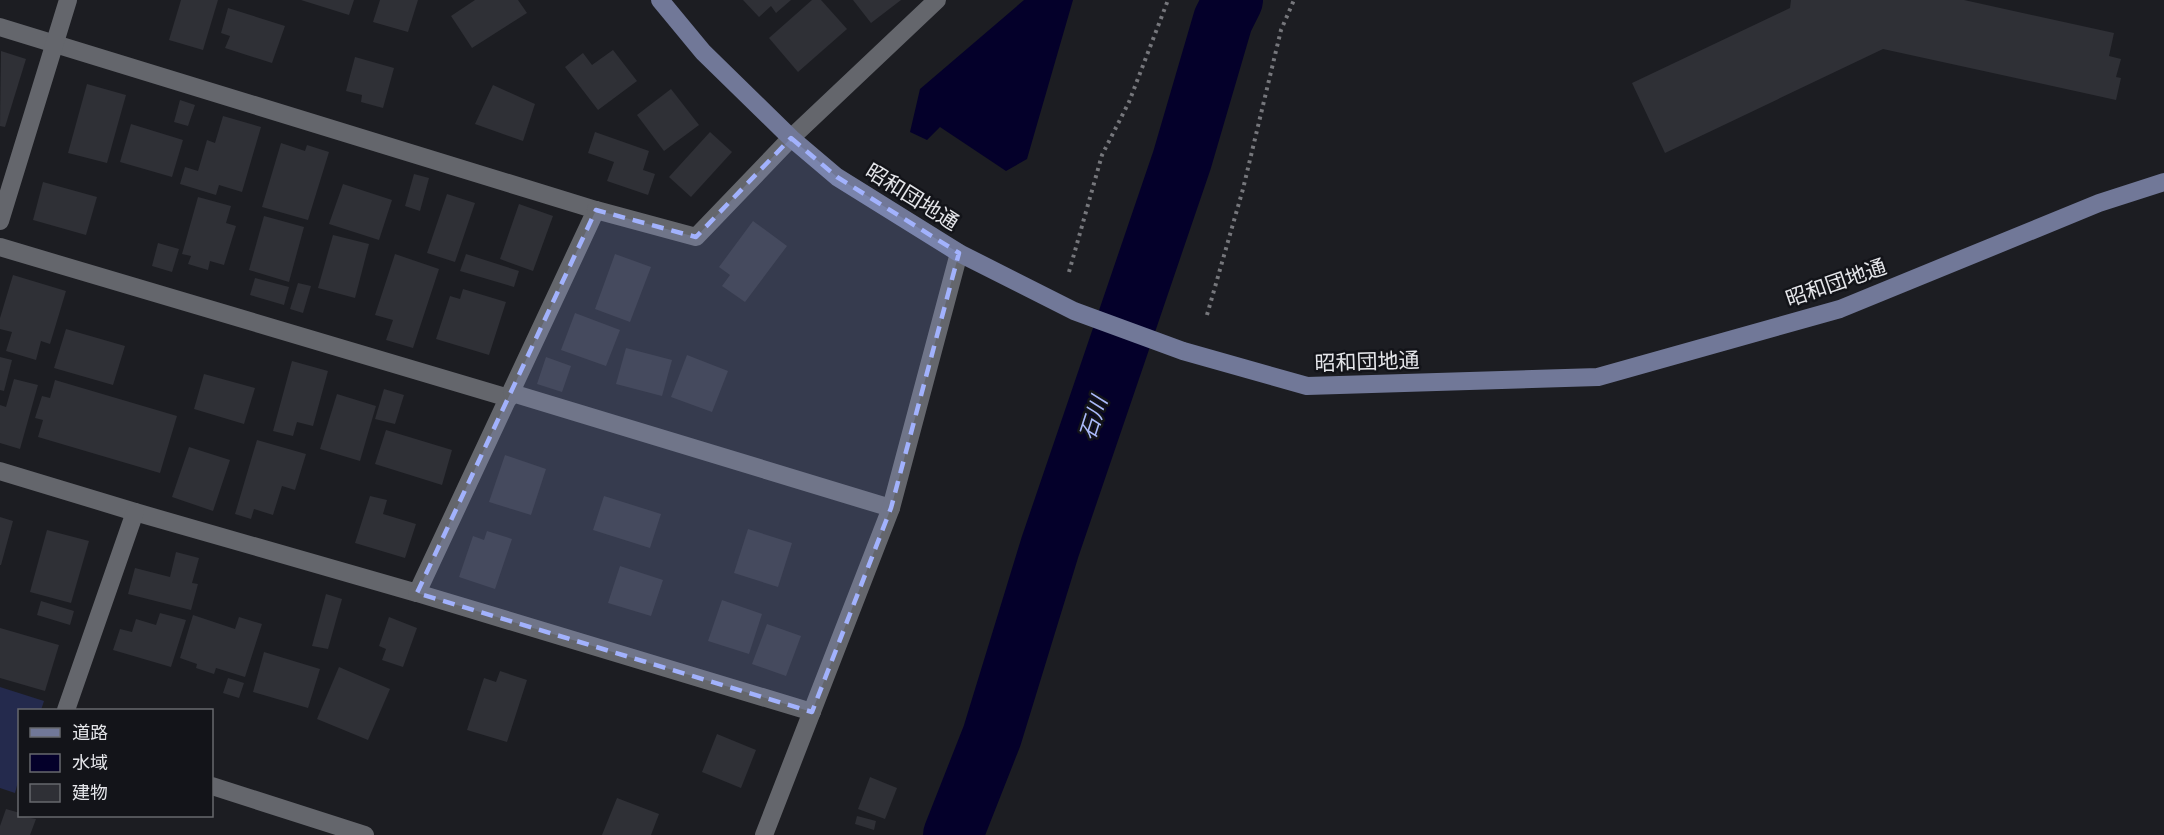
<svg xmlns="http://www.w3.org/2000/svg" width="2164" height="835" font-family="Jost,'Noto Sans JP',sans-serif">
<rect width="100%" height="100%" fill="#1c1d22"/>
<!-- green -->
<polygon fill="#242a4d" points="0,687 44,701 41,710 20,710 19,778 15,793 0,788"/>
<!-- water -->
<polygon fill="#04002a" points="1024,0 1073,0 1027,159 1006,171 940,127 927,140 910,132 920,89"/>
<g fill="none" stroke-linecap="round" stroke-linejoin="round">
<!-- river -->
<polyline stroke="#04002a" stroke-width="60" points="953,835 992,736 1050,547 1182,160 1223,20 1233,0"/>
</g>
<!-- building -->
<g fill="#2f3036">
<polygon points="181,0 218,0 203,50 169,40"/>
<polygon points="301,0 354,0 349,15"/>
<polygon points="380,0 418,0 408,32 373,22"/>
<polygon points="475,0 518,0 527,13 472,48 451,16"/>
<polygon points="743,0 791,0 776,13 771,6 759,17"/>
<polygon points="812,0 821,0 847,29 798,72 769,38"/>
<polygon points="853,0 901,0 871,23"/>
<polygon points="1791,0 1964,0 2114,33 2109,56 2121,59 2116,77 2121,78 2116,100 1883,49 1665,153 1632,83 1790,8"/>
<polygon points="228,8 285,26 272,63 225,48 230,36 221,33"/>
<polygon points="613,50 637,81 598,110 565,67 583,53 592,65"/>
<polygon points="1,51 26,59 5,127 0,126"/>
<polygon points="355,57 394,68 383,108 361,102 362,95 346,91"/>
<polygon points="87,84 126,95 107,163 68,153"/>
<polygon points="493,85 535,104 523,141 475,124"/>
<polygon points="671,89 699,125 664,151 637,115"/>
<polygon points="180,100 195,105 188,126 174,122"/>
<polygon points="223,116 261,127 242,192 219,185 216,195 180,184 185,167 198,171 207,140 215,143"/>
<polygon points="131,124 183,140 172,177 120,162"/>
<polygon points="595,132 649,151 643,170 655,174 648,195 607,181 614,162 588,153"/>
<polygon points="710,132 732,152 691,197 669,177"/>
<polygon points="281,143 305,151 307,145 329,152 308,220 262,207"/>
<polygon points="414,174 429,178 420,211 405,206"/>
<polygon points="43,182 97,197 86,235 33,220"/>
<polygon points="343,184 392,200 379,240 329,224"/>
<polygon points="447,194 475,203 455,262 427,253"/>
<polygon points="198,197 231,206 226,223 236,226 224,265 210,261 208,270 188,264 191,256 182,254"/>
<polygon points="519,204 553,216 533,271 500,259"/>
<polygon points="264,216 304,227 289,282 249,270"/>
<polygon points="753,221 787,246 745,302 722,286 730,275 719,267"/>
<polygon points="333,235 369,244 355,298 318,288"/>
<polygon points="158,243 179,249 172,272 152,266"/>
<polygon points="395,254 439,269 413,348 386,340 393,320 375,315"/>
<polygon points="466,254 519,271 514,287 460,271"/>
<polygon points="615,254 651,267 630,322 595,309"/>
<polygon points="13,275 66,291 50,344 41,341 36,360 6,351 12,332 0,329 0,318"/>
<polygon points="255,278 289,287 284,305 250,295"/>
<polygon points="298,283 311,286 303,313 290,309"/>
<polygon points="463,289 506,302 489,355 436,339 450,296 460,299"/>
<polygon points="575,313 620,330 606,366 561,350"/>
<polygon points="66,329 125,346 113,385 54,368"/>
<polygon points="626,348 672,360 662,396 616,384"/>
<polygon points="687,355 728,371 712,412 671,397"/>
<polygon points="0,357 12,360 4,391 0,390"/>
<polygon points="546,357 571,366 562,392 537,384"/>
<polygon points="292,361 328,371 313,426 297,422 293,436 273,431"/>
<polygon points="204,374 255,388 244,424 194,409"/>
<polygon points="14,379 38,385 20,449 0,443 0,405 6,407"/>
<polygon points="55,380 177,416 160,473 38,437 43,420 35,418 42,396 50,398"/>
<polygon points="384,389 404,395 395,424 375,419"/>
<polygon points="337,394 376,406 360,461 320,449"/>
<polygon points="386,430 452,450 442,485 375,464"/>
<polygon points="257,440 306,454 295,490 282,486 273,515 254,509 251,519 235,514"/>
<polygon points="189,447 230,460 213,511 172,497"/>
<polygon points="505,455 546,469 531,515 489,502"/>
<polygon points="370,496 387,500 383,514 416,524 405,558 355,543"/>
<polygon points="604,496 661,514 650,548 593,530"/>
<polygon points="0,517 13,521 1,565 0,565"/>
<polygon points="748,529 792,543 778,587 734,573"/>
<polygon points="47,530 89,541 71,603 30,592"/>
<polygon points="487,531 512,539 495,589 459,577 473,536 484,540"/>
<polygon points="176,552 199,558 192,583 198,584 191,610 128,594 135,568 170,577"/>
<polygon points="620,566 663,580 651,616 608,603"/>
<polygon points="326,594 342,599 328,649 312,646"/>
<polygon points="722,600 762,614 749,654 708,641"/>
<polygon points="41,601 74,611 70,625 37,615"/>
<polygon points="160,613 186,620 171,667 113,650 120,629 132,632 136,619 156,625"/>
<polygon points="193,615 235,629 239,617 262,624 245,677 216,668 214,674 196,668 197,664 180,658"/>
<polygon points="389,617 417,628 403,667 382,660 386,649 379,646"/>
<polygon points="767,624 801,636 786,676 752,664"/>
<polygon points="0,628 59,645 45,691 0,678"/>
<polygon points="264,652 320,669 308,708 253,692"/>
<polygon points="339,667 390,689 368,740 317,719"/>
<polygon points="500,671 527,680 507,742 467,730 484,678 496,682"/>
<polygon points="228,678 244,683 239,698 223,693"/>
<polygon points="717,734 756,750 741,788 702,772"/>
<polygon points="870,777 897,788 885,819 858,809"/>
<polygon points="617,798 659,814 651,835 602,835"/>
<polygon points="6,809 20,813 20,816 36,819 30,835 0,835 0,826"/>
<polygon points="857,816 876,821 874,830 855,824"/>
</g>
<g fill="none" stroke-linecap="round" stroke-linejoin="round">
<!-- path -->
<g stroke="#76777c" stroke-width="4" stroke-dasharray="3 4.5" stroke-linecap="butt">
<polyline points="1069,272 1102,155 1129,102 1168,0"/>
<polyline points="1207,315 1243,189 1281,30 1294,0"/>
</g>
<!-- street -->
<g stroke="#64666c" stroke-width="18">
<polyline points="0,27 596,210 417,593 135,512 0,471"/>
<polyline points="596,210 696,237 791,138 937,0"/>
<polyline points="0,221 68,0"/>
<polyline points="0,247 509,398"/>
<polyline points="512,393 891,508"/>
<polyline points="417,593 812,712"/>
<polyline points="66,710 135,512"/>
<polyline points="212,786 365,835"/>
<polyline points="764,835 891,508 959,253"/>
</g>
<!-- secondary -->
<polyline stroke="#717898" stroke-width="18" points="660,0 703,52 791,138 837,177 959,253 1074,311 1183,351 1307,386 1598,377 1840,309 2099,203 2164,182"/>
</g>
<!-- marked area -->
<path fill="#a2b2fd" fill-opacity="0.2" stroke="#a2b2fd" stroke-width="4.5" stroke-dasharray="12 8" stroke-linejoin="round" d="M791,138L837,177L959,253L891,508L812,712L417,593L596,210L696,237Z"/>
<g text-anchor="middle" stroke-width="5" stroke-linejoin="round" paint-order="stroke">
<!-- street labels -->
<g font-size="21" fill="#e5e6ea" stroke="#131419">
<text transform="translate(912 197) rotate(32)" y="7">昭和団地通</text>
<text transform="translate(1836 283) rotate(-19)" y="7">昭和団地通</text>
<text transform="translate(1367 362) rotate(-2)" y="7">昭和団地通</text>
</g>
<!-- water labels -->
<g font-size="22" font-style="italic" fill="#abbafa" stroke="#131419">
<text transform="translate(1093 418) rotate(-72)" y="8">石川</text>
</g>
</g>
<!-- legend -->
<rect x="18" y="709" width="195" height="108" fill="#131419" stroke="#67686d" stroke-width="1.5"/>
<rect x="30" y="728" width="30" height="9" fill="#717898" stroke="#67686d" stroke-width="1.5"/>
<text x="72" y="739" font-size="18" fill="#e5e6ea">道路</text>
<rect x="30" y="754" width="30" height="18" fill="#04002a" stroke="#67686d" stroke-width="1.5"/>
<text x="72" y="769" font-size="18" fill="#e5e6ea">水域</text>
<rect x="30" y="784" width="30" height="18" fill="#2f3036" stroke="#67686d" stroke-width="1.5"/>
<text x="72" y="799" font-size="18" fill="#e5e6ea">建物</text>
</svg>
